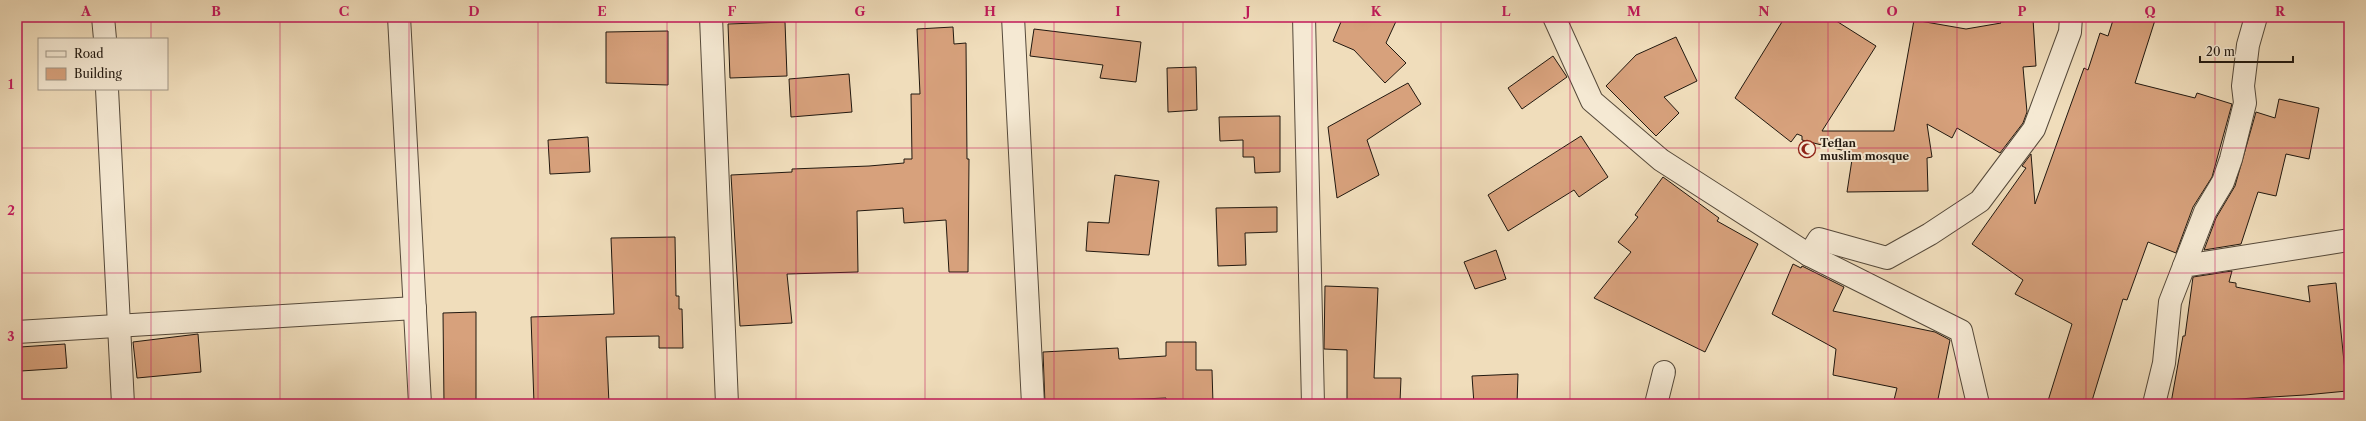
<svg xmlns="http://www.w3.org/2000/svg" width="2366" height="421" font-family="'Libre Caslon Text',serif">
<rect width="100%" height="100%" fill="#f0ddbb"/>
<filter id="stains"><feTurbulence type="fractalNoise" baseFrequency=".005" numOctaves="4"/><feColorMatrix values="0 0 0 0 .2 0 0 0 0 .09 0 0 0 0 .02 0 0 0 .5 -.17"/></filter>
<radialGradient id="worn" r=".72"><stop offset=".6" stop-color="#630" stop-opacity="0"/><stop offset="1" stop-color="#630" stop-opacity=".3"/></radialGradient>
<!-- building -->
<g fill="#d7a17c" stroke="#21180f">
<polygon points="1343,17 1398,17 1386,43 1406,63 1385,83 1354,50 1333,41"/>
<polygon points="1785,17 1830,17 1876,46 1822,131 1894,131 1914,20 1966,29 2001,23 2000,22 2033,19 2036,66 2023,67 2027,112 2023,123 2000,153 1957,128 1952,138 1927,124 1932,157 1927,158 1928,191 1847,192 1853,153 1802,140 1802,136 1797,134 1791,142 1735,98"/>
<polygon points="2114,17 2156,17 2135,83 2195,98 2197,93 2232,104 2212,177 2193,207 2176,253 2148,242 2127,300 2123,299 2091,404 2047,404 2072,324 2015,294 2023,280 1972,244 2026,168 2022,166 2031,154 2035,204 2084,68 2088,70 2100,33 2108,36"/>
<polygon points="785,22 787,76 730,78 728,24"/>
<polygon points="953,27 954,44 966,43 967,159 969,159 968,272 949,272 946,220 904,223 903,208 857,211 858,272 787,274 792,323 740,326 731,175 792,172 792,169 869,166 904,163 904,159 912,159 911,94 920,94 917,29"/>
<polygon points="1034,29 1141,42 1136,82 1100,78 1103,65 1030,56"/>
<polygon points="668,31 668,85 606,83 606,32"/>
<polygon points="1676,37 1697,81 1664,97 1679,113 1656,136 1606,86 1636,55"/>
<polygon points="1553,56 1567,77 1522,109 1508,88"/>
<polygon points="1196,67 1197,110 1168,112 1167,68"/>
<polygon points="849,74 852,112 791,117 789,79"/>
<polygon points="1408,83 1421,104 1367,140 1379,175 1337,198 1328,127"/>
<polygon points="2279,99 2319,108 2309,159 2286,154 2276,196 2258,192 2241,244 2204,250 2216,218 2235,186 2256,112 2275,118"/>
<polygon points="1280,116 1280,172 1255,173 1254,157 1243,157 1243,140 1220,141 1219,117"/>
<polygon points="1581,136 1608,177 1579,197 1574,190 1508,231 1488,195"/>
<polygon points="588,137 590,172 550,174 548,140"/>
<polygon points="1115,175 1159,181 1149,255 1086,251 1088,222 1109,223"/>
<polygon points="1663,177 1719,218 1717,221 1758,244 1705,352 1594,298 1631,252 1618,242 1638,217 1635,215"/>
<polygon points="1277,207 1277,232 1245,233 1246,265 1218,266 1216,208"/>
<polygon points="675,237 676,296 679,296 679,309 682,309 683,348 659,348 659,336 606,337 609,404 534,404 531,317 614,314 611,238"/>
<polygon points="1496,250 1506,279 1475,289 1464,262"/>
<polygon points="1793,264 1801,268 1802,266 1844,287 1833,311 1935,332 1950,340 1937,404 1893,404 1897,388 1833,375 1836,349 1772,314"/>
<polygon points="2232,271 2229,282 2236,283 2236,287 2310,302 2308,286 2336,283 2347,391 2305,395 2171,403 2183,336 2185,336 2193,277"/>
<polygon points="1325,286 1378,288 1374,378 1401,378 1400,402 1347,401 1347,350 1324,349"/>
<polygon points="476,312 476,404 444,404 443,313"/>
<polygon points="198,334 201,372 137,378 133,342"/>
<polygon points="1166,342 1196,342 1196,370 1212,370 1213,404 1166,404 1166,398 1095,401 1095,404 1045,404 1043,352 1118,348 1119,359 1166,356"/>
<polygon points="65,344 67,368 21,371 20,347"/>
<polygon points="1518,374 1517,404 1474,404 1472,376"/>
</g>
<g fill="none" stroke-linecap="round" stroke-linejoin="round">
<!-- minor casing -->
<g stroke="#55493a" stroke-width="24">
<g id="minor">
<polyline points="103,17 105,39"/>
<polyline points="399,17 420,404"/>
<polyline points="711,17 727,404"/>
<polyline points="1013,17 1033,404"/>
<polyline points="1304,17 1313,404"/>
<polyline points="1554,17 1592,101 1661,160 1809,255 1961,331 1978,404"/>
<polyline points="107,89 123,404"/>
<polyline points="1809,255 1819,239 1887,258 1930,234 1980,201 2034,129 2070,32 2071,17"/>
<polyline points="2184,266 2205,212 2223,182 2231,159 2245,103 2243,86 2248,45 2256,17"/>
<polyline points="17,332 415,308"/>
<polyline points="1656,404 1664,372"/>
<polyline points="2154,404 2164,363 2170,302 2184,266 2349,240"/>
</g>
</g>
<!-- minor -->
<use href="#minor" stroke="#f5e9d3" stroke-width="22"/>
</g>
<!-- grid -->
<path fill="none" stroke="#c2185b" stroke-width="1" stroke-opacity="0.55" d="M151,17V39M280,17V404M409,17V404M538,17V404M667,17V404M796,17V404M925,17V404M1054,17V404M1183,17V404M1312,17V404M1441,17V404M1570,17V404M1699,17V404M1828,17V404M1957,17V404M2086,17V404M2215,17V404M151,89V404M17,148H2349M17,273H2349"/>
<!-- icons -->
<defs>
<g id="mosque-ring" transform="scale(0.9)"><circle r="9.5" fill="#f5e9d3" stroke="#8f2418" stroke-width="1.5"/><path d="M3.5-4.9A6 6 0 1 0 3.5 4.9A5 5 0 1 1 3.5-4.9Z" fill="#8f2418"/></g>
</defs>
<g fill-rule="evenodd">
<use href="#mosque-ring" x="1807" y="149"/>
</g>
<g text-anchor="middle" stroke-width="4" stroke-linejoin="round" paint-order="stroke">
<!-- poi labels -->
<g font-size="11" font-weight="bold" fill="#21180f" stroke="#f5e9d3" text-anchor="start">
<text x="1820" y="147">Teflan<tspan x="1820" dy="13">muslim mosque</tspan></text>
</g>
</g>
<!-- margin -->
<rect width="2366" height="421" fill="none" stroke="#f0ddbb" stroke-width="44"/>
<!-- legend -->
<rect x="38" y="38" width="130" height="52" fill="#f5e9d3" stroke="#a09585"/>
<rect x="46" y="51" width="20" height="6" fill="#f5e9d3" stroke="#a09585"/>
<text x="74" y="58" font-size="12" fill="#21180f">Road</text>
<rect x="46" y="68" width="20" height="12" fill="#d7a17c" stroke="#a09585"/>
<text x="74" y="78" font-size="12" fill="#21180f">Building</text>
<!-- scale -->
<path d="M2200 56v6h93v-6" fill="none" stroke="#21180f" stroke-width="2"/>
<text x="2206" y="56" font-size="12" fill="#21180f" stroke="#f5e9d3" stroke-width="3" paint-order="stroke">20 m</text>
<rect x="22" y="22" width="2322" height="377" fill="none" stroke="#c2185b" stroke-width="1.5"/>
<g font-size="13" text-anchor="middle" font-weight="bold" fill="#c2185b">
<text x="86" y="16">A</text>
<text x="216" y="16">B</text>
<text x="344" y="16">C</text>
<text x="474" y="16">D</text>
<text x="602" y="16">E</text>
<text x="732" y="16">F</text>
<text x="860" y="16">G</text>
<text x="990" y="16">H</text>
<text x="1118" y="16">I</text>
<text x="1248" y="16">J</text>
<text x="1376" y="16">K</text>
<text x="1506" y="16">L</text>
<text x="1634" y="16">M</text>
<text x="1764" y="16">N</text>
<text x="1892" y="16">O</text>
<text x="2022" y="16">P</text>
<text x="2150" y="16">Q</text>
<text x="2280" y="16">R</text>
<text x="11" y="89">1</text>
<text x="11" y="215">2</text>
<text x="11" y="341">3</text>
</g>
<rect width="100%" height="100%" filter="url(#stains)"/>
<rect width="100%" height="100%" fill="url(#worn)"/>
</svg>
